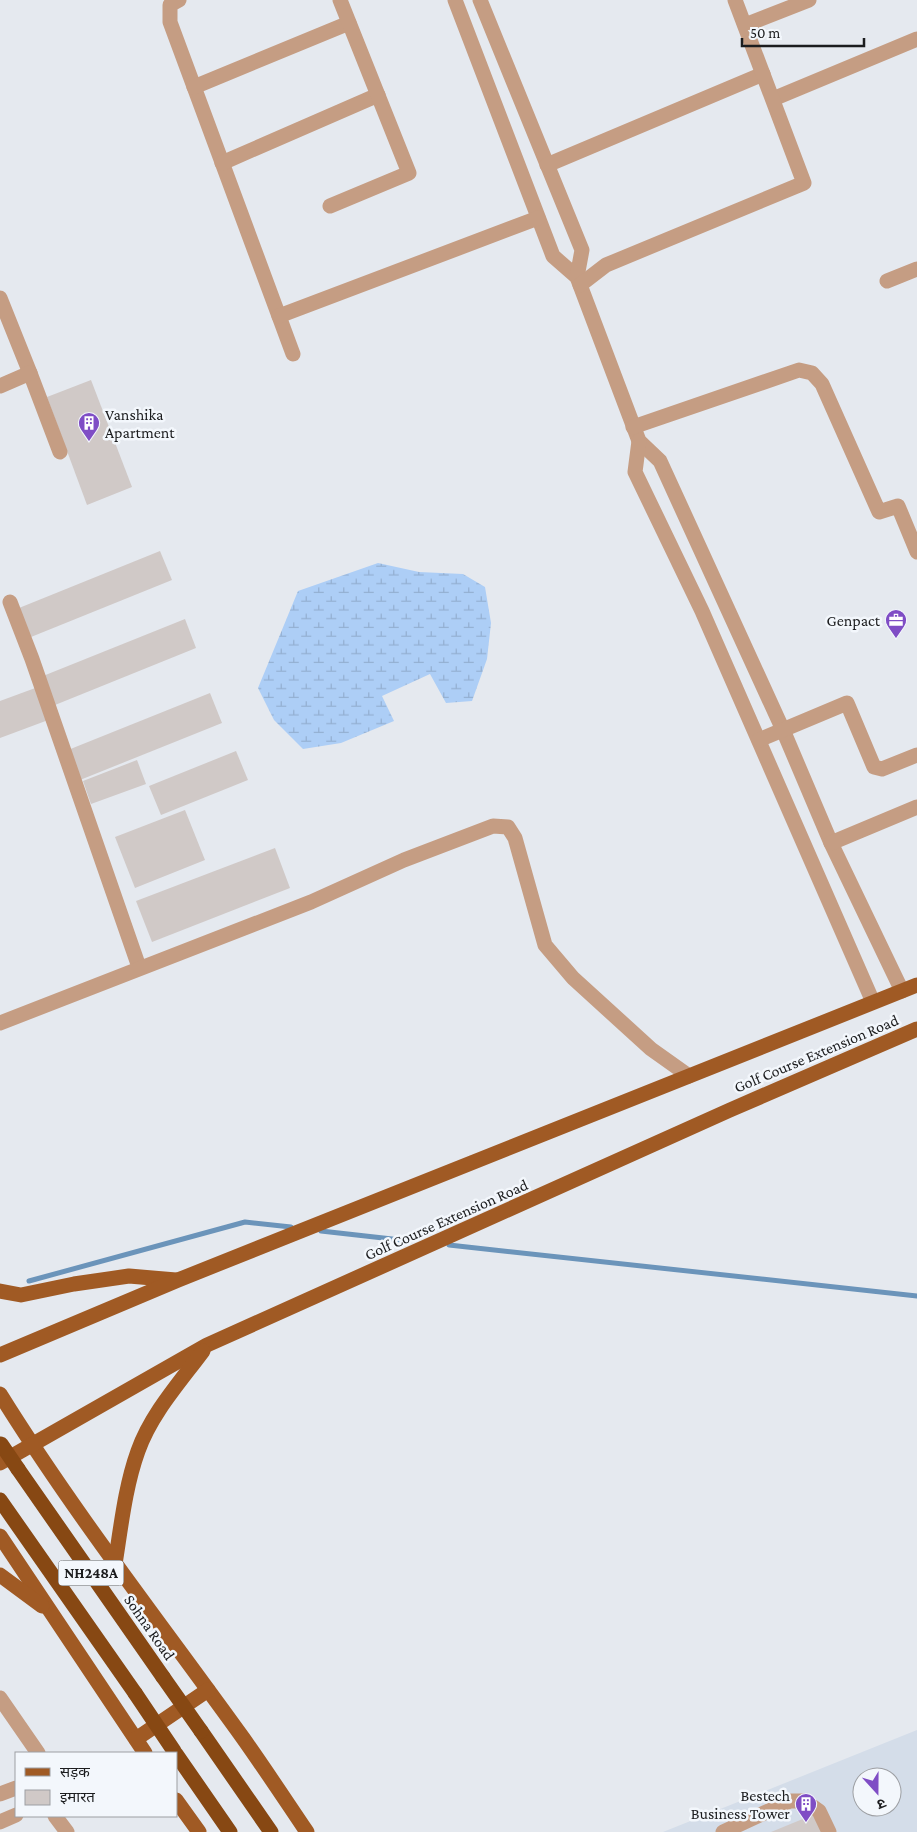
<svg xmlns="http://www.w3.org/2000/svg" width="917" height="1832" font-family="'Crimson Pro','Noto Sans Devanagari',serif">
<defs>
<pattern id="wetland-marsh" width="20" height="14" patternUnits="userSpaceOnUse" patternTransform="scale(1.25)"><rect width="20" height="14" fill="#adcef6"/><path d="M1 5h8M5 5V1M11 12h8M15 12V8" fill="none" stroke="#94b0d2"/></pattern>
</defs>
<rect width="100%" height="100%" fill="#e5e9ef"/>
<!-- built -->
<path fill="#d4dde9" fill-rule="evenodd" d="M917,1730V1832H663ZM862,1777H892V1807H862Z"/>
<!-- wetland -->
<polygon fill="url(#wetland-marsh)" points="378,563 419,572 463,574 485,587 491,623 487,659 472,701 446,703 430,674 382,696 394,721 341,743 303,749 274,720 258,688 298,591"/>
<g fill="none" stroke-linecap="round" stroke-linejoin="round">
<!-- stream -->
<g stroke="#6b94ba" stroke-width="5">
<polyline points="321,1231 401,1240"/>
<polyline points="449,1245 917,1296"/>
<polyline points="29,1281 245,1222 291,1227"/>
</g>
</g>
<!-- building -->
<g fill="#d0c9c7">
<polygon points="91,380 132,487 87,505 47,397"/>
<polygon points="160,551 172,580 31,637 19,608"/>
<polygon points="185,619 196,648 55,705 43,676"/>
<polygon points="38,687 51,719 0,738 0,701"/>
<polygon points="210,693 222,723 80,780 68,750"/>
<polygon points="236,751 248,780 161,815 149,786"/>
<polygon points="137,760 146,784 91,804 83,781"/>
<polygon points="185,810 205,860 135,888 115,837"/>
<polygon points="275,848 290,888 152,942 136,901"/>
<polygon points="815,1814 822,1832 771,1832"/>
</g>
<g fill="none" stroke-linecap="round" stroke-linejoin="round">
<!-- minor -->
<g stroke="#c59d83" stroke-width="15">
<polyline points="179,0 170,5 170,22 293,354"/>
<polyline points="455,0 553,256 577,277 639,441 660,461 783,730 831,843 902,991"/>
<polyline points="480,0 582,250 577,277"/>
<polyline points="745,25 809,0"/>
<polyline points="194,87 349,23"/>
<polyline points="773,99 917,39"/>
<polyline points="222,163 378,95"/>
<polyline points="547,165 763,74"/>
<polyline points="330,206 409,173 340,0"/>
<polyline points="887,281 917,269"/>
<polyline points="580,285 606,265 804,183 735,0"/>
<polyline points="0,298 30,373 60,452"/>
<polyline points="279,316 538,218"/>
<polyline points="0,386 30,373"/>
<polyline points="633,427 799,370 812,373 822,384 879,512 898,506 917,552"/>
<polyline points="639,441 635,472 702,611 873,1002"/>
<polyline points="10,602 32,659 139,967"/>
<polyline points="759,740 847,703 874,767 882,769 917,755"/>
<polyline points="831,843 917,807"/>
<polyline points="0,1023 311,902 404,860 493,826 508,827 515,838 545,945 573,978 651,1049 689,1076"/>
<polyline points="0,1698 38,1753"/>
<polyline points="0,1794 16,1788"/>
<polyline points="55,1816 67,1832"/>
<polyline points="0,1822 16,1815"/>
<polyline points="723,1832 790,1801 805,1801 819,1811 829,1832"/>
</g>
<!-- major -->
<g stroke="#a05a24" stroke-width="15">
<polyline points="0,1291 21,1295 74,1284 129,1276 176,1280"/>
<polyline points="0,1355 178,1280 917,985"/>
<path d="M0,1394C74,1513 161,1624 243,1738C265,1769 286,1801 307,1832"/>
<polyline points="0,1463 207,1345 730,1110 917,1029"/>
<polyline points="0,1536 145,1753"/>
<path d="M115,1564C121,1527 125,1487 138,1451C151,1414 180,1382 203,1351"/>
<polyline points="0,1575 42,1606"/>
<polyline points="136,1739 208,1690"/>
<polyline points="176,1800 199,1832"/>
</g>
<!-- highway -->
<g stroke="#874813" stroke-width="15">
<polyline points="18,1469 163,1677"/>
<polyline points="0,1500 135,1693"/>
<polyline points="201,1731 271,1832"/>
<polyline points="176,1754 230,1832"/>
</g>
<!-- highway-bridge -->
<g stroke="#874813" stroke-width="15">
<polyline points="1,1444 18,1469"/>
<polyline points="163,1677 201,1731"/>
<polyline points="135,1693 174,1751"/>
</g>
</g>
<!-- icons -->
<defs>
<g id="building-pin" transform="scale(1.125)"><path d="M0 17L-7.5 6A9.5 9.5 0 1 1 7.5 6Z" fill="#7f4dc5" stroke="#f3f7fc"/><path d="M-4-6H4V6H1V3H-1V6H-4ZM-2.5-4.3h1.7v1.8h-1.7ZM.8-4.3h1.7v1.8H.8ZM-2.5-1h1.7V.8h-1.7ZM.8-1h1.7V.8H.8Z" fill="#fff"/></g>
<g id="office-pin" transform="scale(1.125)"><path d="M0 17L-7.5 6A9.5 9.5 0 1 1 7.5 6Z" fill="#7f4dc5" stroke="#f3f7fc"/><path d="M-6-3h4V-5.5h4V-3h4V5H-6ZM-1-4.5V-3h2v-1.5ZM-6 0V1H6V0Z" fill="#fff"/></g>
</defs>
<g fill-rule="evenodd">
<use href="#building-pin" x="89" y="423"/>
<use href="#office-pin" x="896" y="620"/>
<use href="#building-pin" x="806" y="1804"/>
</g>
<g text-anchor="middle" stroke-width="5" stroke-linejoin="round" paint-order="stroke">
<!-- shield labels -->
<rect fill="#f3f7fc" stroke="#5c5e61" stroke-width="1" x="58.5" y="1560.5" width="65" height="25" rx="4"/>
<g font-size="15" font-weight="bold" fill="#1b1c1e">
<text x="91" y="1578">NH248A</text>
</g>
<!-- poi labels -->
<g font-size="16" fill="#1b1c1e" stroke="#f3f7fc" text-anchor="end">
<text x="105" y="420" text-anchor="start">Vanshika<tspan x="105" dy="18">Apartment</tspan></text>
<text x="880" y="626">Genpact</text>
<text x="790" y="1801">Bestech<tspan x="790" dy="18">Business Tower</tspan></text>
</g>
<!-- street labels -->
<g font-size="16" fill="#1b1c1e" stroke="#f3f7fc">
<text transform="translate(816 1053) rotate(-23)" y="6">Golf Course Extension Road</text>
<text transform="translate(446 1219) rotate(-24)" y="6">Golf Course Extension Road</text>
<text transform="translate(150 1627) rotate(55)" y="6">Sohna Road</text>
</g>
</g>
<!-- legend -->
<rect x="15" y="1752" width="162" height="65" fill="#f3f7fc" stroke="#9d9fa3"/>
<rect x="25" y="1768" width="25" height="8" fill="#a05a24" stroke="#9d9fa3"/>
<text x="60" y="1777" font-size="15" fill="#1b1c1e">सड़क</text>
<rect x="25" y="1790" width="25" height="15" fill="#d0c9c7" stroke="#9d9fa3"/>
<text x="60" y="1802" font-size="15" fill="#1b1c1e">इमारत</text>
<!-- north arrow -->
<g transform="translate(877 1792) rotate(159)"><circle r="24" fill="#f3f7fc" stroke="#9d9fa3"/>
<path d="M0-4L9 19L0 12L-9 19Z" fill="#7f4dc5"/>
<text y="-8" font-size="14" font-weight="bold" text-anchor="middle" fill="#1b1c1e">उ</text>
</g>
<!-- scale -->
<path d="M742 38v8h122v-8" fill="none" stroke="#1b1c1e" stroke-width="2.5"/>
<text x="750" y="38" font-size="15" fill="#1b1c1e" stroke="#f3f7fc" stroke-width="4" paint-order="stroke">50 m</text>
</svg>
